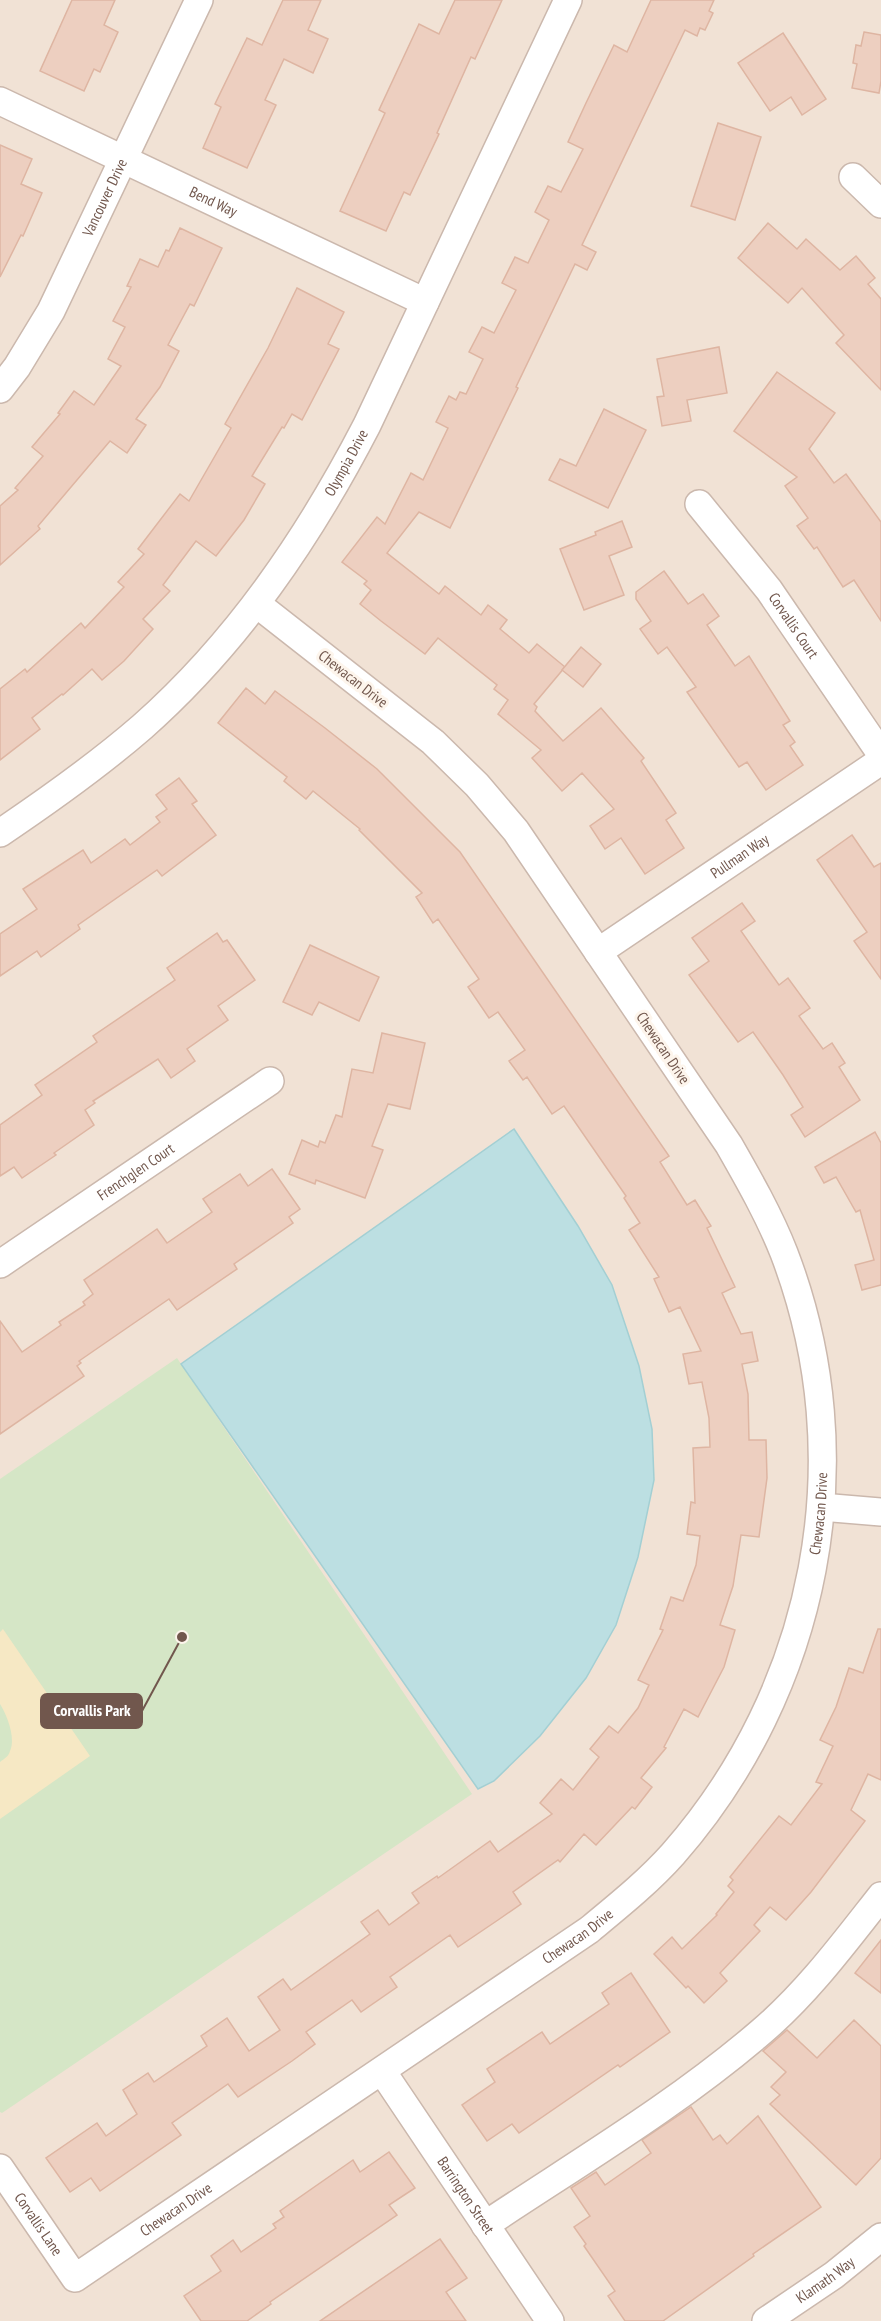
<svg xmlns="http://www.w3.org/2000/svg" width="881" height="2321" font-family="'PT Sans Narrow',sans-serif">
<rect width="100%" height="100%" fill="#faf1e6"/>
<!-- residential -->
<rect fill="#f1e2d5" x="0" y="0" width="881" height="2321"/>
<!-- green -->
<polygon fill="#d5e6c6" points="177,1358 472,1794 2,2113 0,2112 0,1479"/>
<!-- sand -->
<path fill="#f6e8c4" d="M3,1629L90,1756L0,1819V1762C4,1759 9,1756 10,1751C16,1738 7,1715 0,1704V1632Z"/>
<!-- water -->
<polygon fill="#bcdfe2" stroke="#a3cfd3" stroke-width="1.5" points="514,1129 578,1226 612,1285 639,1366 652,1429 654,1480 638,1557 616,1625 586,1678 540,1736 494,1781 478,1789 181,1364"/>
<!-- building -->
<g fill="#edcfc0" stroke="#deb5a2" stroke-width="1.5">
<polygon points="72,0 115,0 104,25 118,32 100,72 94,69 84,91 40,71"/>
<polygon points="283,0 321,0 308,30 328,39 313,73 284,59 265,100 276,105 247,168 203,148 221,107 215,104 247,38 262,45"/>
<polygon points="455,0 502,0 475,59 471,57 437,133 439,134 410,195 404,192 386,231 340,211 385,113 379,110 419,24 439,34"/>
<polygon points="651,0 714,0 709,11 713,13 705,30 700,28 697,36 685,30 582,245 596,252 587,270 575,264 516,387 518,388 450,528 419,512 387,553 439,594 445,586 481,615 488,605 507,620 500,629 529,653 537,644 565,667 534,704 537,707 535,711 563,741 601,708 644,758 641,761 676,813 666,820 684,848 645,874 621,838 605,849 590,826 614,809 582,773 562,791 532,758 541,750 498,714 508,700 494,689 497,685 438,638 425,654 381,621 360,604 371,590 364,584 367,581 342,562 377,517 385,524 411,473 423,480 448,428 436,422 449,396 456,400 460,392 466,394 483,359 469,352 482,327 494,333 516,290 502,283 515,257 528,263 549,220 535,212 548,186 561,192 583,149 568,142 586,103 614,45 627,52"/>
<polygon points="864,32 881,35 881,81 879,93 852,88 857,64 853,63 856,45 861,46"/>
<polygon points="783,33 826,99 802,115 791,97 770,111 738,63"/>
<polygon points="718,123 761,137 735,220 691,206"/>
<polygon points="0,145 32,159 21,184 42,193 23,236 21,235 0,277"/>
<polygon points="768,223 797,249 806,239 840,270 856,256 875,278 868,284 881,299 881,390 836,343 844,335 802,288 788,303 738,258"/>
<polygon points="180,228 222,248 194,306 190,304 168,345 179,351 160,387 136,419 146,425 127,453 110,441 38,526 40,529 0,565 0,506 18,490 15,488 43,456 32,447 60,414 58,413 74,391 94,405 121,366 108,359 125,327 113,321 131,287 127,286 140,259 158,267 166,250 169,251"/>
<polygon points="297,288 344,312 328,344 339,349 302,420 292,414 284,428 282,427 252,476 265,484 244,520 216,556 196,541 163,585 170,591 143,619 153,629 124,661 102,680 92,669 63,695 62,694 32,718 40,729 0,760 0,689 25,669 27,672 81,623 85,628 124,587 118,582 144,554 138,549 180,494 189,501 231,428 225,424 268,348"/>
<polygon points="719,347 727,393 687,400 691,421 662,426 657,397 664,396 657,359"/>
<polygon points="777,372 835,413 809,449 834,483 846,474 881,522 881,621 854,580 843,587 817,547 814,549 797,526 808,518 785,486 797,477 734,431"/>
<polygon points="604,409 646,430 608,508 549,480 560,459 576,466"/>
<polygon points="622,521 632,547 609,556 624,595 584,610 560,549 596,535 595,532"/>
<polygon points="664,571 688,604 703,594 719,616 707,625 735,666 749,656 790,721 783,725 795,742 790,746 803,765 766,790 747,762 739,767 687,692 696,687 667,647 658,654 640,629 651,621 636,599 636,592"/>
<polygon points="581,647 601,664 583,687 562,670"/>
<polygon points="246,688 265,704 275,691 325,728 377,769 460,852 669,1156 660,1162 687,1205 695,1200 711,1226 707,1228 735,1287 722,1293 741,1334 752,1332 758,1361 742,1364 748,1394 749,1440 766,1440 767,1478 759,1537 741,1535 733,1586 720,1625 735,1630 724,1667 698,1717 684,1709 664,1747 666,1748 641,1778 652,1787 635,1809 632,1807 596,1845 584,1834 560,1862 558,1860 513,1892 521,1904 498,1920 458,1947 450,1935 390,1977 397,1987 361,2012 352,2000 306,2032 315,2044 292,2061 238,2097 228,2084 172,2123 181,2135 100,2191 91,2178 70,2192 46,2158 97,2123 106,2136 137,2114 123,2090 148,2073 154,2082 207,2046 201,2036 227,2018 249,2051 280,2030 258,1997 283,1979 291,1990 370,1934 361,1922 378,1910 389,1925 419,1903 412,1893 437,1876 438,1878 490,1841 498,1852 552,1814 540,1803 561,1779 573,1790 599,1757 590,1749 609,1726 618,1733 638,1708 649,1685 638,1680 663,1630 660,1629 671,1597 683,1601 696,1565 700,1536 687,1534 691,1502 695,1503 693,1448 710,1447 709,1418 702,1382 689,1384 683,1354 701,1351 680,1307 669,1312 654,1279 659,1277 629,1230 640,1223 624,1198 626,1196 564,1106 552,1114 527,1077 523,1080 509,1061 525,1050 498,1012 489,1018 468,987 479,979 438,919 433,923 416,897 422,893 359,830 360,829 313,791 306,799 284,781 287,777 218,723"/>
<polygon points="179,778 197,801 192,804 216,835 162,876 157,870 78,925 80,929 41,957 37,951 0,976 0,934 37,909 23,889 83,850 91,863 125,839 130,845 160,822 156,817 167,809 156,795"/>
<polygon points="852,835 874,867 881,863 881,979 854,941 867,932 817,860"/>
<polygon points="742,903 755,921 741,931 779,985 788,978 810,1008 799,1016 823,1049 832,1043 845,1063 839,1067 860,1100 805,1137 791,1115 803,1107 783,1075 753,1032 738,1042 689,975 709,961 692,938"/>
<polygon points="217,933 223,942 227,940 255,980 218,1006 228,1020 187,1049 195,1061 171,1078 158,1059 93,1101 95,1103 85,1110 94,1125 54,1153 56,1155 22,1178 14,1167 0,1176 0,1125 42,1095 35,1085 97,1042 93,1036 175,980 167,968"/>
<polygon points="310,945 379,977 359,1021 319,1002 312,1015 283,1002"/>
<polygon points="382,1033 425,1043 410,1109 388,1104 372,1146 383,1150 365,1198 316,1180 315,1184 289,1174 302,1140 318,1147 320,1141 325,1143 336,1115 342,1117 352,1069 373,1073"/>
<polygon points="875,1132 881,1143 881,1285 862,1290 855,1265 874,1260 860,1210 856,1212 836,1177 824,1183 815,1167"/>
<polygon points="272,1169 300,1209 289,1217 293,1223 234,1264 237,1269 177,1310 169,1299 79,1361 81,1363 77,1366 84,1376 0,1434 0,1321 22,1352 61,1325 59,1322 85,1305 83,1302 93,1294 84,1280 157,1229 167,1243 212,1212 203,1199 240,1174 248,1186"/>
<polygon points="878,1629 881,1629 881,1780 868,1774 851,1810 865,1821 811,1892 786,1920 770,1907 754,1925 760,1931 720,1973 727,1981 704,2003 688,1986 686,1988 654,1954 672,1937 682,1949 717,1915 716,1914 734,1892 728,1886 733,1880 730,1877 779,1816 791,1825 822,1784 816,1782 833,1746 820,1740 836,1707 849,1668 863,1673"/>
<polygon points="881,1940 881,1993 855,1973"/>
<polygon points="631,1973 670,2032 620,2067 618,2065 519,2133 512,2124 487,2141 462,2105 495,2082 487,2069 542,2032 550,2044 609,2004 602,1993"/>
<polygon points="854,2020 881,2046 881,2158 856,2185 770,2104 780,2095 771,2087 786,2072 763,2051 787,2030 817,2058"/>
<polygon points="691,2107 713,2140 720,2135 727,2144 758,2116 821,2207 753,2254 754,2256 663,2321 625,2321 608,2296 615,2291 584,2246 586,2244 574,2227 590,2216 571,2188 596,2172 605,2185 651,2153 642,2140"/>
<polygon points="389,2152 415,2188 389,2205 397,2215 270,2302 271,2304 247,2321 201,2321 184,2296 221,2271 211,2256 233,2240 241,2252 276,2228 273,2224 284,2217 280,2211 353,2160 360,2172"/>
<polygon points="440,2239 467,2278 446,2292 466,2321 320,2321"/>
</g>
<g fill="none" stroke-linecap="round" stroke-linejoin="round">
<!-- minor casing -->
<g stroke="#cbb8ad" stroke-width="30">
<g id="minor">
<path id="s1" d="M0,101L425,302"/>
<polyline points="853,177 881,204"/>
<path id="s2" d="M0,389L17,367L51,311L199,0"/>
<path id="s3" d="M699,504L769,590L881,754"/>
<path id="s4" d="M0,833C49,800 97,766 142,727C238,642 309,537 367,425L568,0"/>
<path id="s5" d="M598,952L881,761"/>
<path id="s6" d="M0,1264L270,1081"/>
<polyline points="821,1507 881,1512"/>
<path id="s7" d="M382,2071L550,2321"/>
<path id="s8" d="M0,2168L75,2278L589,1930C618,1906 648,1882 673,1854C817,1690 863,1459 784,1253C769,1215 749,1180 729,1145L516,831L477,785L433,742L257,604"/>
<path d="M485,2225C578,2163 676,2105 761,2032C807,1993 844,1943 881,1896"/>
<path id="s9" d="M766,2321L834,2275L881,2237"/>
</g>
</g>
<!-- minor -->
<use href="#minor" stroke="#fff" stroke-width="27"/>
</g>
<g text-anchor="middle" stroke-width="6" stroke-linejoin="round" paint-order="stroke">
<!-- street labels -->
<g font-size="15" fill="#71574d" stroke="#fdf5ec">
<text dy="5" stroke="none"><textPath href="#s2" startOffset="219">Vancouver Drive</textPath></text>
<text dy="5" stroke="none"><textPath href="#s1" startOffset="236">Bend Way</textPath></text>
<text dy="5" stroke="none"><textPath href="#s4" startOffset="513">Olympia Drive</textPath></text>
<text dy="5" stroke="none"><textPath href="#s3" startOffset="154">Corvallis Court</textPath></text>
<text transform="translate(353 679) rotate(38)" y="5">Chewacan Drive</text>
<text dy="5" stroke="none"><textPath href="#s5" startOffset="171">Pullman Way</textPath></text>
<text transform="translate(663 1048) rotate(56)" y="5">Chewacan Drive</text>
<text dy="5" stroke="none"><textPath href="#s6" startOffset="164">Frenchglen Court</textPath></text>
<text dy="5" stroke="none"><textPath href="#s8" startOffset="1244">Chewacan Drive</textPath></text>
<text dy="5" stroke="none"><textPath href="#s8" startOffset="741">Chewacan Drive</textPath></text>
<text dy="5" stroke="none"><textPath href="#s7" startOffset="150">Barrington Street</textPath></text>
<text dy="5" stroke="none"><textPath href="#s8" startOffset="255">Chewacan Drive</textPath></text>
<text dy="5" stroke="none"><textPath href="#s8" startOffset="68">Corvallis Lane</textPath></text>
<text dy="5" stroke="none"><textPath href="#s9" startOffset="72">Klamath Way</textPath></text>
</g>
</g>
<!-- callouts -->
<path fill="none" stroke="#71574d" stroke-width="2" d="M182 1637L142 1711"/>
<circle fill="#71574d" stroke="#fdf5ec" stroke-width="2" cx="182" cy="1637" r="6"/>
<rect fill="#71574d" stroke="#71574d" stroke-width="2" x="41" y="1694" width="101" height="34" rx="6"/>
<g font-size="16" text-anchor="middle" font-weight="bold" fill="#fff">
<text x="92" y="1716">Corvallis Park</text>
</g>
</svg>
